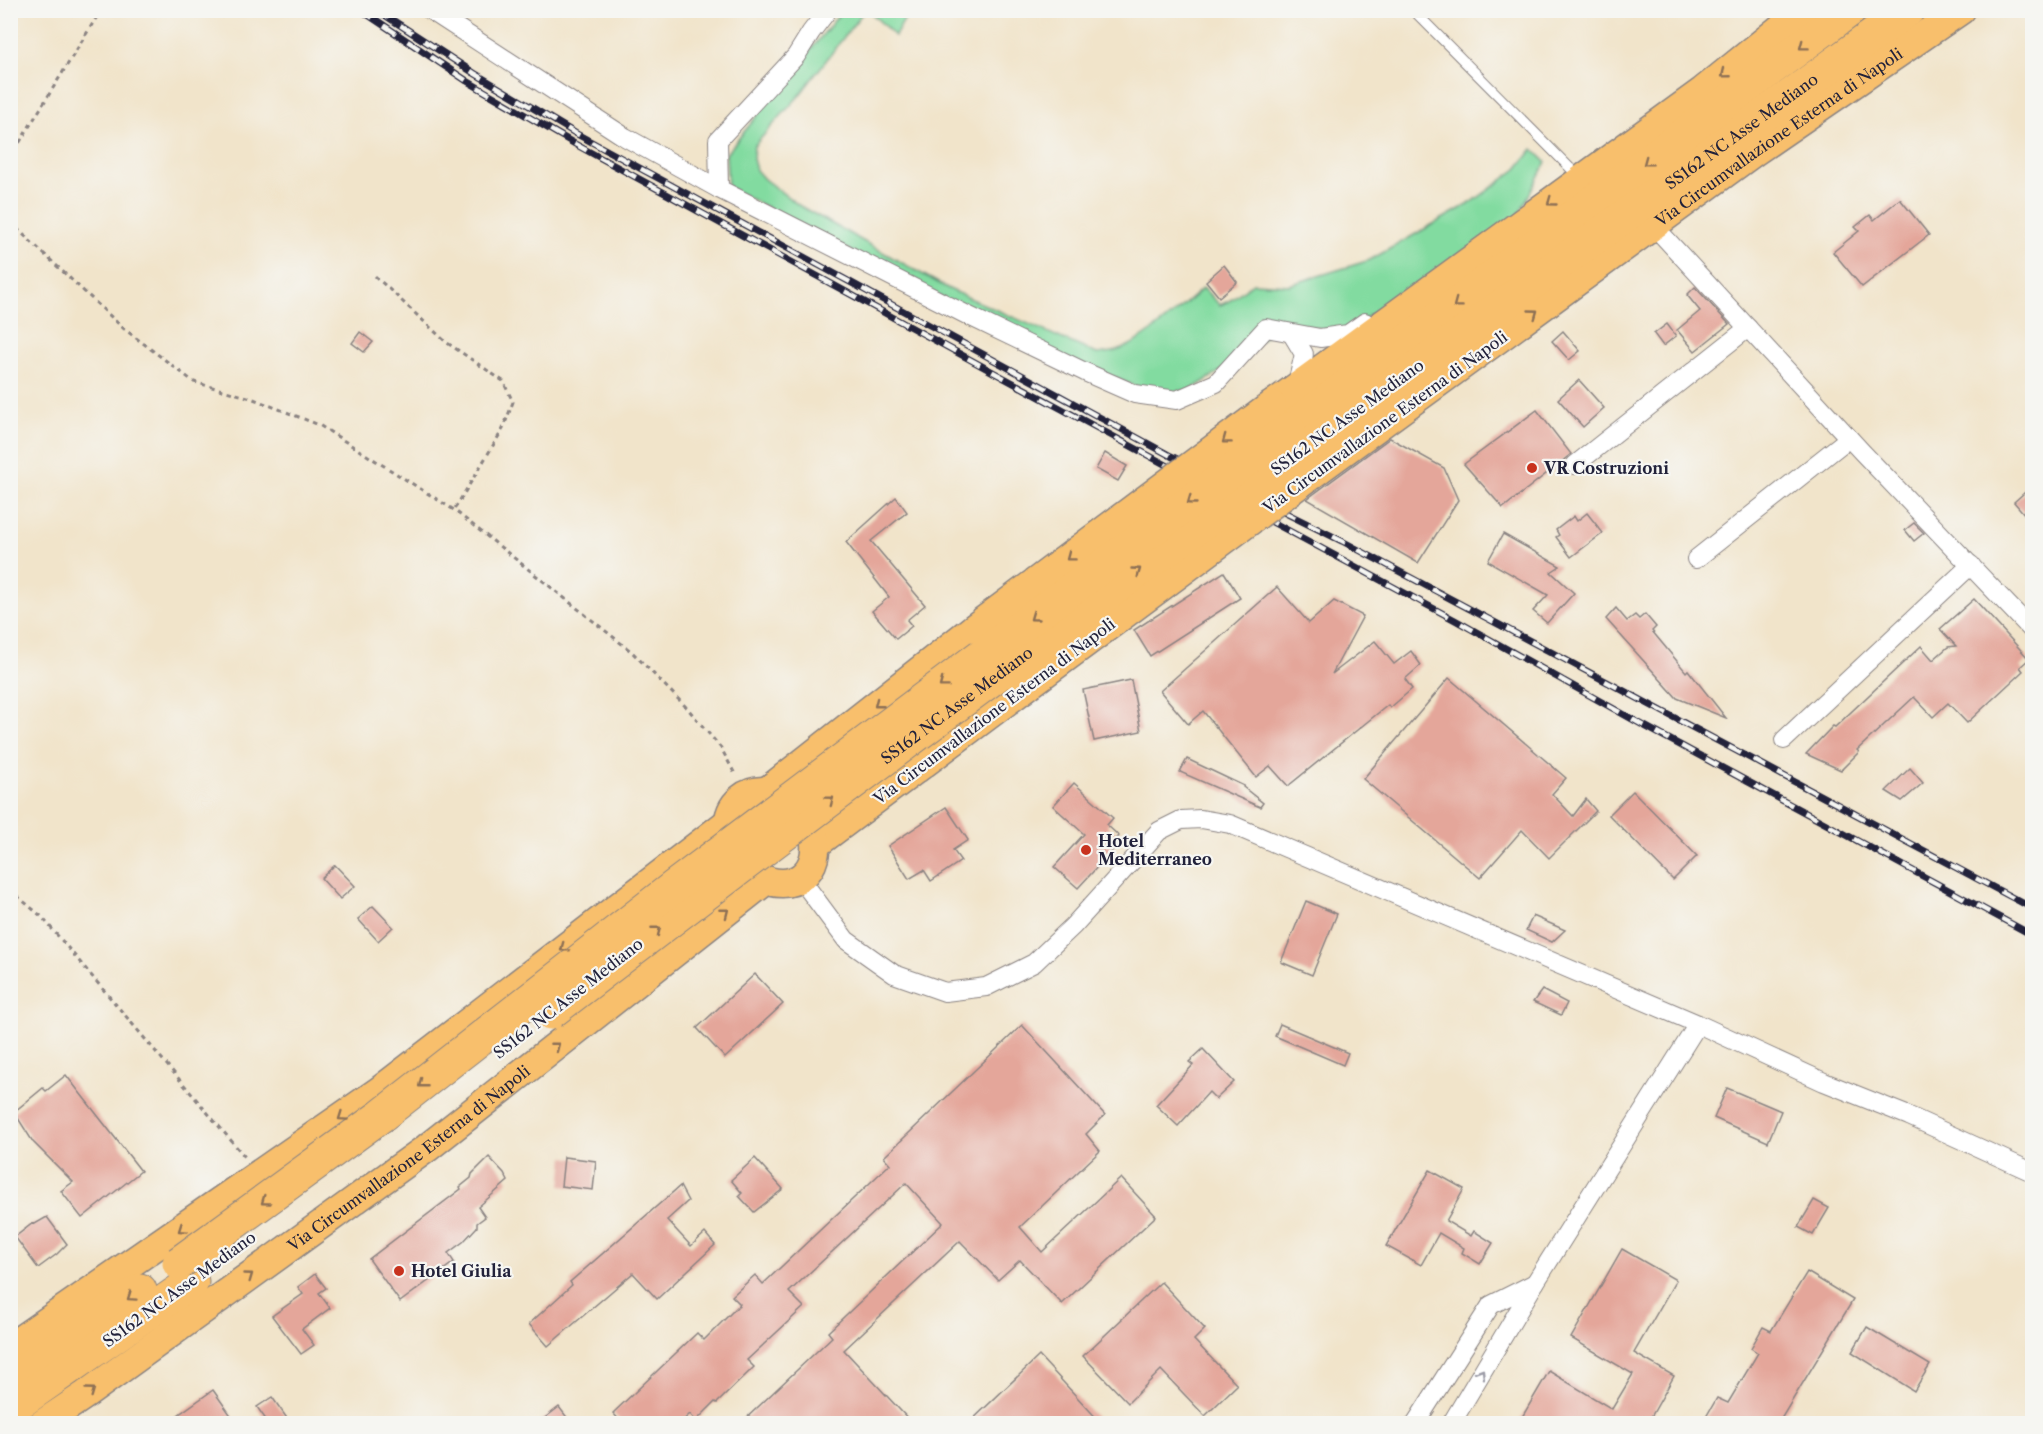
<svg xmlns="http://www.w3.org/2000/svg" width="2043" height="1434" font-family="'Libre Caslon Text',serif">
<rect width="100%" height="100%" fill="#f6f6f2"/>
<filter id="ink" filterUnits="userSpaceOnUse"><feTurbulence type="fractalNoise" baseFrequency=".0167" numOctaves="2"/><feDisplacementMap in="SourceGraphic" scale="12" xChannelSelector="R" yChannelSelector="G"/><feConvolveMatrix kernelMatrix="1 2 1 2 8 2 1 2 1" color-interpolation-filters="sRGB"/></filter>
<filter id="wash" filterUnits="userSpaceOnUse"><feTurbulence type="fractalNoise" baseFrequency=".008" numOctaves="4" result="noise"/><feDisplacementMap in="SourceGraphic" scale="24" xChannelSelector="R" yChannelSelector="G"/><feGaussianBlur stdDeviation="1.35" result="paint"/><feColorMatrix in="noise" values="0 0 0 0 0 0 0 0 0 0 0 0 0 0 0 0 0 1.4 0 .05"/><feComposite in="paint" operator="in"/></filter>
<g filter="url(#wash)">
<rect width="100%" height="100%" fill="#f1e4ca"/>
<!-- green -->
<g fill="#82dba0" stroke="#527e6e" stroke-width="1.5">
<path d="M842,11H864L798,97L754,146L753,159L756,170L764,179L800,206L949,289L1097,354C1103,353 1109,353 1115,351C1139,346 1184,305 1203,288L1220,305L1229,301L1253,283L1289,285L1370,260L1472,202L1517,169L1533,149L1546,162L1517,218L1352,327L1340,332L1283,323L1221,371L1189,391L1167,392L1142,389L1033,345L728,187L726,154Z"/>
<polygon points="869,11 909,11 895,36"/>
</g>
<g id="blocks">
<!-- building -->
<g fill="#e4a69a">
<polygon points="1900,199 1929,235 1862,287 1833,252 1859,231 1855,227 1870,215 1874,220"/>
<polygon points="1224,265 1237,282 1219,297 1206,281"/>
<polygon points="1695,287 1729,324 1695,351 1677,330 1700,311 1687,295"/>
<polygon points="1667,324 1676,336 1663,346 1654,334"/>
<polygon points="1563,331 1580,351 1569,360 1552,341"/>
<polygon points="360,332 373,342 364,352 352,343"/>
<polygon points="1579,380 1604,408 1583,427 1558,399"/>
<polygon points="1537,410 1571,454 1503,508 1464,464"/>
<polygon points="1390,438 1444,468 1458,500 1418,563 1307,499"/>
<polygon points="1105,453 1127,466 1118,481 1096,469"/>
<polygon points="2032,486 2032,523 2014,502"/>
<polygon points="896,497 907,512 871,541 925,605 907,620 912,626 896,639 872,611 889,597 846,542"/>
<polygon points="1587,513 1603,533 1571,557 1556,537 1559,535 1556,530 1574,516 1577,521"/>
<polygon points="1914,523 1924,533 1914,541 1905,530"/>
<polygon points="1503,534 1560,566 1551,572 1574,593 1547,623 1533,611 1548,595 1488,561"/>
<polygon points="1224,572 1240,598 1150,656 1134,630"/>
<polygon points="1277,587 1309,623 1334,601 1363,616 1332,674 1375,641 1394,664 1411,651 1421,665 1405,679 1412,689 1390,708 1388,705 1288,786 1270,766 1256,777 1203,711 1188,724 1160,691"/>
<polygon points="1974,599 2029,659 2020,667 2023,671 1967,723 1948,703 1933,717 1914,697 1857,750 1859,752 1841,770 1806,754 1833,726 1835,727 1921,646 1933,660 1948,647 1956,646 1940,629"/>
<polygon points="1616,608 1627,621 1635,615 1639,619 1645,614 1656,627 1652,631 1686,672 1688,670 1726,718 1677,698 1606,619"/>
<polygon points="1449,678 1566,778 1552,794 1573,816 1586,799 1596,811 1549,858 1522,830 1480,878 1363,779"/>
<polygon points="1131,680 1141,731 1094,741 1083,690"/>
<polygon points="1187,759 1244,786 1243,787 1263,803 1260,807 1180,772"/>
<polygon points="1910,768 1923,783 1902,801 1886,791"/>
<polygon points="1074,783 1113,818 1107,825 1119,836 1110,847 1113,850 1078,888 1054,867 1084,834 1053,806"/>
<polygon points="1633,791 1697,856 1673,880 1609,815"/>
<polygon points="946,807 968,840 953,850 961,861 931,881 924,870 909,879 888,846"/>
<polygon points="335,865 355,886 340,899 321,878"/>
<polygon points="1306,901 1337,914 1312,975 1281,962"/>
<polygon points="373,906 393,927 378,941 358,919"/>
<polygon points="1533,916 1565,930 1552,942 1526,930"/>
<polygon points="755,974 783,1004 725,1058 697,1028"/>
<polygon points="1542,990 1567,1003 1561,1015 1533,1002"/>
<polygon points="1280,1024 1348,1053 1343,1065 1275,1036"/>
<polygon points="1022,1025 1105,1115 1086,1134 1100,1151 1020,1227 1042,1252 1121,1178 1156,1216 1062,1304 1020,1260 998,1280 960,1241 844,1350 913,1424 740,1424 832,1337 828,1332 943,1223 906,1183 789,1292 804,1307 747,1360 754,1367 717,1403 715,1402 696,1421 690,1414 679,1424 623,1424 613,1413 697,1333 704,1340 740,1304 732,1296 755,1275 763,1284 890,1164 884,1157"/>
<polygon points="1203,1049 1234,1082 1216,1099 1209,1092 1178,1126 1156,1105 1193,1065 1189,1062"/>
<polygon points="66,1075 141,1171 82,1218 61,1191 73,1182 33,1142 14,1112 43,1088 46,1091"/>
<polygon points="1727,1088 1781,1111 1768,1142 1714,1118"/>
<polygon points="489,1157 504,1173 508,1181 478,1207 485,1217 477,1223 477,1227 463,1242 448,1253 454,1262 400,1302 369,1259 461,1189 460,1187 471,1178 472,1174"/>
<polygon points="564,1157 596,1161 593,1190 561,1186"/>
<polygon points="755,1158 783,1189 754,1212 739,1196 742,1193 731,1180"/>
<polygon points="1430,1170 1464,1189 1446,1221 1471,1236 1474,1231 1493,1243 1480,1264 1462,1253 1464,1248 1439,1233 1421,1265 1386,1246"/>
<polygon points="680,1186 688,1201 667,1220 691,1246 705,1233 715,1245 657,1299 633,1273 548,1346 529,1324 572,1285 570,1282"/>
<polygon points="1814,1200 1829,1208 1813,1235 1798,1227"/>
<polygon points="47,1217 67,1244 57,1254 38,1268 15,1237 33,1223 35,1224"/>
<polygon points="1622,1249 1676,1280 1634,1353 1674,1376 1647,1424 1518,1424 1549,1371 1612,1409 1633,1374 1571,1338"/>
<polygon points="1807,1272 1853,1300 1778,1424 1702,1424 1717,1398 1728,1403 1758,1353 1751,1348 1763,1327 1771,1331"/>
<polygon points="315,1274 326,1288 319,1293 330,1308 302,1329 314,1345 301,1354 272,1316 303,1294 298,1287"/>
<polygon points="1161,1282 1205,1329 1194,1340 1237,1385 1205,1416 1161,1370 1128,1403 1083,1356"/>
<polygon points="1867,1327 1930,1365 1914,1391 1852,1352"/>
<polygon points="1039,1356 1102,1424 968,1424"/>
<polygon points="213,1390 237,1424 184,1424 178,1415"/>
<polygon points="272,1397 291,1424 269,1424 257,1407"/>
<polygon points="559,1407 572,1424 537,1424"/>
</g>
</g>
</g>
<g filter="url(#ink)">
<use href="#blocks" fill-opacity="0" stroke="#8a8382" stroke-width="1.5"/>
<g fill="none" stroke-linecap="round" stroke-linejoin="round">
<!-- lane casing -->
<g stroke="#8a8382" stroke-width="11">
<polyline id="lane" points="1413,10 1580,178"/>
</g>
<!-- street casing -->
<g stroke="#8a8382" stroke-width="20">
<g id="street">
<polyline points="430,10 625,137 719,189 967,315 1085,372 1135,394 1177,400 1216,383 1266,328 1320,338 1348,334 1365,322"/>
<polyline points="719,189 718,140 796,56 811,32 828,10"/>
<polyline points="1654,226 1862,452 2032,630"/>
<polyline points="1292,334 1304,354 1296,388"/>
<polyline points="1575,465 1748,328"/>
<polyline points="1696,559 1849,438"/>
<polyline points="1784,740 1971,565"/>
<polyline points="800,878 846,940 894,974 945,992 986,987 1034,963 1073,926 1159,831 1181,820 1201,819 1230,824 1698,1024 1824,1082 1909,1116 2032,1172"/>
<polyline points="1535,1283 1698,1024"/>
<polyline points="1415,1424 1491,1305 1535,1283 1451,1424"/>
</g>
</g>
<!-- primary casing -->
<g stroke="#8a8382" stroke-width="31">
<g id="primary">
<polyline points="1272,405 1703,91 1803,10"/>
<path id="s1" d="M1317,471L1754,152L1961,10"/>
<polyline points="767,791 974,628"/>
<path d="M728,835C726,802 748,784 780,794"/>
<polyline points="816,844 1022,690"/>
<path d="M758,876C792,896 824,871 813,832"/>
<polyline points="10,1347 379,1091 727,823"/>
<path id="s2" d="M42,1424L85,1395L427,1148L765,881"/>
</g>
</g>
<!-- highway casing -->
<g stroke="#8a8382" stroke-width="35">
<g id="highway">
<polyline points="1289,429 1850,10"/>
<path id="s3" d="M1303,450L1908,10"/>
<polyline points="10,1380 140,1290"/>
<polyline points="10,1409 192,1282"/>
</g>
</g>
<!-- path -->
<g stroke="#8a8382" stroke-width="3" stroke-dasharray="4.5 4.5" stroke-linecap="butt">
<polyline points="10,158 101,10"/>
<polyline points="10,222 123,328 194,382 251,398 319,425 454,510 632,652 688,709 721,748 736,776"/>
<polyline points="375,276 446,342 503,381 513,402 503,429 454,510"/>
<polyline points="10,890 41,916 245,1157"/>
</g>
<!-- lane -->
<use href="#lane" stroke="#fff" stroke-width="9"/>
<!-- street -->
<use href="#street" stroke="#fff" stroke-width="18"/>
<!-- primary -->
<use href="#primary" stroke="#f8bf6c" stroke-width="28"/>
<!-- highway -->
<use href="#highway" stroke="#f8bf6c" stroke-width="33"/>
<!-- rail casing -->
<g stroke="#22223b" stroke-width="7">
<g id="rail">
<polyline points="361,10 467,81 575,144 993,372 1455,620 1641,724 2032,935"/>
<polyline points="377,10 474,73 575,133 1171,456 1342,541 2032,908"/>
</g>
</g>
<!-- rail -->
<use href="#rail" stroke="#f6f6f2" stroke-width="4.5" stroke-dasharray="14" stroke-linecap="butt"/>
<!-- primary-bridge casing -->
<g stroke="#8a8382" stroke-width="31" stroke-linecap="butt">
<g id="primary-bridge">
<polyline points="974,628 1272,405"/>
<polyline points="1022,690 1317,471"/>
</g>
</g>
<!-- highway-bridge casing -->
<g stroke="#8a8382" stroke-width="35" stroke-linecap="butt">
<g id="highway-bridge">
<path id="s4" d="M550,1013C798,821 1050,635 1303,450"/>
<polyline points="179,1263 381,1116 675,886 990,649 1289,429"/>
</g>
</g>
<!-- primary-bridge -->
<use href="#primary-bridge" stroke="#f8bf6c" stroke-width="28"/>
<!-- highway-bridge -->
<use href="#highway-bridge" stroke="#f8bf6c" stroke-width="33"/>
</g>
<!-- one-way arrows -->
<defs><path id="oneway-chevron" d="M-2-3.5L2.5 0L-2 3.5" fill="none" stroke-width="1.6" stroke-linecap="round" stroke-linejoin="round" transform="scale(1.5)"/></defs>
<g stroke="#8d7054">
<use href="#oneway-chevron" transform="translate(1803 46) rotate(143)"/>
<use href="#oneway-chevron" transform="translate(1725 74) rotate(141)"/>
<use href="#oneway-chevron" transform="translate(1647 162) rotate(143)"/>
<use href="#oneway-chevron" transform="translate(1551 202) rotate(144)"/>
<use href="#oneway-chevron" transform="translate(1457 304) rotate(143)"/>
<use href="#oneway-chevron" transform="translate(1534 313) rotate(-36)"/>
<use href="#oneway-chevron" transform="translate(1226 440) rotate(143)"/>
<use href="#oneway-chevron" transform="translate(1191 501) rotate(144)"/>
<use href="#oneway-chevron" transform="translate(1070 557) rotate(143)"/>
<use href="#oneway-chevron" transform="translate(1137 571) rotate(-36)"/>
<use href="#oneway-chevron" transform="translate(1034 617) rotate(144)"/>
<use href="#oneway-chevron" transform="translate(943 684) rotate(143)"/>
<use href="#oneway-chevron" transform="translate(878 704) rotate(142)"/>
<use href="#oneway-chevron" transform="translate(830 800) rotate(-37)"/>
<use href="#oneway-chevron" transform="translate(725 912) rotate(-38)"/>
<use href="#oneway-chevron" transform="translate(657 930) rotate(-38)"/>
<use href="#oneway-chevron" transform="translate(564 948) rotate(143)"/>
<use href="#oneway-chevron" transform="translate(556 1046) rotate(-38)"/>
<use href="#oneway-chevron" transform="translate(422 1084) rotate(142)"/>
<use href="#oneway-chevron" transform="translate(342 1117) rotate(145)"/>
<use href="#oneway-chevron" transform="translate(265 1201) rotate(144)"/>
<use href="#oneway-chevron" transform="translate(182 1229) rotate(145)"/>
<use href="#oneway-chevron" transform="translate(249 1276) rotate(-36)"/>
<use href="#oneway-chevron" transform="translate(131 1297) rotate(145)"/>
<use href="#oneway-chevron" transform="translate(91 1391) rotate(-36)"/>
</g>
<use stroke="#9c9ca7" href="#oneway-chevron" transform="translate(1481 1373) rotate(-59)"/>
</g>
<!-- markers -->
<g fill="#c8321e" stroke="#f6f6f2" stroke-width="2">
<circle cx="1532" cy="468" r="6"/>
<circle cx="1086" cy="850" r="6"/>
<circle cx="399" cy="1271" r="6"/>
</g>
<g text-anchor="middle" stroke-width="4.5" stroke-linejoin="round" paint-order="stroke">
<!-- street labels -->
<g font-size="16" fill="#22223b" stroke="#f6f6f2">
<text dy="6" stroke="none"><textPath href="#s3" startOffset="542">SS162 NC Asse Mediano</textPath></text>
<text dy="6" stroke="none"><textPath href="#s1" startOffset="570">Via Circumvallazione Esterna di Napoli</textPath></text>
<text transform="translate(1347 417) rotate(-36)" y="6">SS162 NC Asse Mediano</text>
<text transform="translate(1385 422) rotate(-36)" y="6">Via Circumvallazione Esterna di Napoli</text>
<text dy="6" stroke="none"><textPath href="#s4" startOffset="510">SS162 NC Asse Mediano</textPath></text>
<text transform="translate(994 711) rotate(-37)" y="6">Via Circumvallazione Esterna di Napoli</text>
<text transform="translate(568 998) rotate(-38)" y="6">SS162 NC Asse Mediano</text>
<text dy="6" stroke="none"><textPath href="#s2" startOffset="453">Via Circumvallazione Esterna di Napoli</textPath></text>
<text transform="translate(179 1289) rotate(-36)" y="6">SS162 NC Asse Mediano</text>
</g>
<!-- poi labels -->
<g font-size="16" font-weight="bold" fill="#22223b" stroke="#f6f6f2" text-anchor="start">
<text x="1544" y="474">VR Costruzioni</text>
<text x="1098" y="847">Hotel<tspan x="1098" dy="18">Mediterraneo</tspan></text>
<text x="411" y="1277">Hotel Giulia</text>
</g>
</g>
<!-- margin -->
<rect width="2043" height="1434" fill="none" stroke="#f6f6f2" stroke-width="36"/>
</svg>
